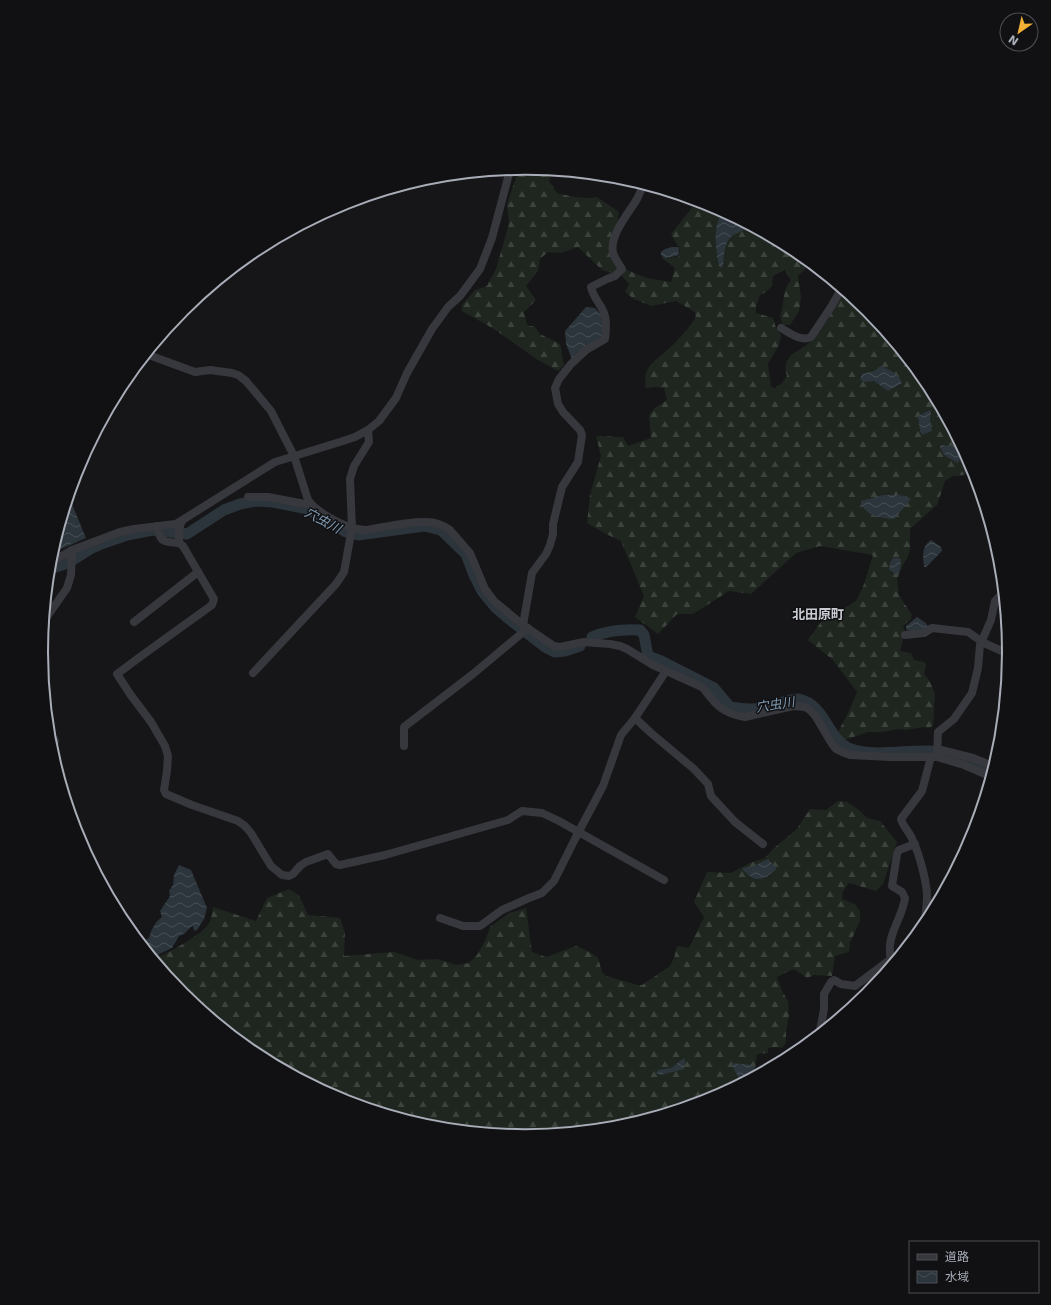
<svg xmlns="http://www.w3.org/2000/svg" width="1051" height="1305" font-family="'DejaVu Sans','Noto Sans JP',sans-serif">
<defs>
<pattern id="forest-firs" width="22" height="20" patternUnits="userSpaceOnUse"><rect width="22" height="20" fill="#1e261f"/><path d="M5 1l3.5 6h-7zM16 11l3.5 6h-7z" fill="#3c433d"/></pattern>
<pattern id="water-waves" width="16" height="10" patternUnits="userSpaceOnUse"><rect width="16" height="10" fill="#2c353c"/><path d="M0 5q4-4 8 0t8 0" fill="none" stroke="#485056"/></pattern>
</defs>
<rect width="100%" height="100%" fill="#161618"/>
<!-- forest -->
<g fill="url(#forest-firs)">
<path d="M528,168L552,171L549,181L557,193C570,196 584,200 597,197L619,212L617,227L611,237L617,266L647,278L671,282L675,268L662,258L678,257L680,250L671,234L695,204L699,201L711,205L795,250L814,266L807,267L798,276L801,298L799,311L790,325H783L780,317C784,306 782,290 791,280L785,270L773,276L772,286L766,292L760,295L756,307V313L773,318L776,328L781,335L779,345L768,364L771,387L775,388L781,384L787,376C785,371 785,366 787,361C793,350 804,349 811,341C822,330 837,305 845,291L868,310L928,384L973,467L964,475L953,476L945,481L937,505L910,529V550L908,557L904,563L897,579L899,595L912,615L911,619L903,626L905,632L900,651L911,653L914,660L924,662L926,664L924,674L929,680L935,693L933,726L928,728L924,727L905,730L899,729L882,732H868L845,740L840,738L837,734L849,711L857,692L833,660L808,640L821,622L856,601L863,587L873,555L820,546L796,553L751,594L729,591L693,614H677L658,634L635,617L644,596L621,541L606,534L587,523L590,495L601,456L596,436L623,437L628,446L651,438L649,415L656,407L667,400L664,388L656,387L646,388C642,369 652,363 664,353C671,347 693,325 695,318C696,316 695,314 695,312L676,301L651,306L634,299L625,292L629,284L622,276L602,270L578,247L561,253L548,252L540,259L538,271L526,286L536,300L524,312L527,325L535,327L540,334L560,344L564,365L558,371L538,360L494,329L462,311V305L475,290L487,286L496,269L509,224L507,204L517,175L521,176Z"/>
<path d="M838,801L847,802L859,810L867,818L880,821L897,842L883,884L876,891L849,883L843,891L842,899L855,904L860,911V921L850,943L849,952L835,956L832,976L814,975L807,978L794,969C788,971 783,974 777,977L782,991L788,1001L789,1015L786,1032V1043L782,1048L776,1047L768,1048V1053L757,1054L755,1071L756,1076L711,1100L620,1128L525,1137L431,1128L340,1100L256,1055L183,995L157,964L160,956C172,951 204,933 209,923C212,918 212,912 213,907L256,921L267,898L289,889L299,895L308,915L340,918L345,933L344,956L394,952L418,960L437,959L457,965L469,963L477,955L486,939L490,927L509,913L526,908L532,952L546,957L576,946L588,951L598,958L602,972L606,976L638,985H642L670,966L674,958L677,946L689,948L704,917L694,902L707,872L731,873L750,863L765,858L773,849L797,829L810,809L826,810Z"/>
</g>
<!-- water -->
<g fill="url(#water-waves)">
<path d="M722,214L736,218L749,226C744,231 738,232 732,236C724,242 724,257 723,266L721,268L719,266C716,251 712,227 722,214Z"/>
<path d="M672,247H678C680,250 679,253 677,256L664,258L661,255V252L665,249Z"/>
<polygon points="586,307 595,308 603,317 604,335 577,353 572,359 566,344 565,331"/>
<path d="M880,366C888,368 900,375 902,383L888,391L874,381L864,382L860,379L862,374L875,371Z"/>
<polygon points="930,410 931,412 930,421 932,431 922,435 920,431 918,416"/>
<polygon points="941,445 954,446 964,449 964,451 958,463 947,457 943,453 940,447"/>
<path d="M891,495C898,495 906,495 911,499L894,519C881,518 868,517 861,504V501L883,495Z"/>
<path d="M69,497L86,538L61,549L51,555L55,543C65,539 68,529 62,521Z"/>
<path d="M931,540L941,547L942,551L926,567H924C923,556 921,547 931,540Z"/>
<polygon points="893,558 898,558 901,559 900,569 898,575 889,570 890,563"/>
<polygon points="917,617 926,623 929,629 909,631 906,629 906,626"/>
<path d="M768,859L776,868V870C761,880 757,884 743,870V868L754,866Z"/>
<path d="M179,865L191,870L207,908L204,919L197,930L194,931L193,926L191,927L184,934L179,936L172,948L159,954L156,963L143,946L144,941L149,938C151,930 155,922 162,917L160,911L170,896L169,891L173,885L174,875Z"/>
<path d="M685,1058L684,1069L661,1075L656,1073L658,1070C663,1069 668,1069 673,1067C677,1064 680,1060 685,1058Z"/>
<polygon points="731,1063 752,1065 754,1067 754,1070 749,1077 742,1081 738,1077"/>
</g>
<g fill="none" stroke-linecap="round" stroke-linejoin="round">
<!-- river -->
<g stroke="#2c353c" stroke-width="11">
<polyline points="49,569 68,563 90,549 101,544 127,535 153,530 187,534 224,510 240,504 256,501 273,502 308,509 346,532 358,535 424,526 441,530 466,554 474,575 482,591 495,607 509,619 545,647 555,652 565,651 580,646"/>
<path d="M592,637C608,630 623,629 640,630L644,635L648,656L661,661L714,688L730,707C741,709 752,710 763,708C771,707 792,698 798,699C827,705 826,739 851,749C873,757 907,750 930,751C951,752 973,764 993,772"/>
</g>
<!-- minor -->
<g stroke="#37383d" stroke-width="8">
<path d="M781,328C790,333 801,342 811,337L831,307L842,288"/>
<path d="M146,354L195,372L210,370L232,373L238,375L246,381L271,411L294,456L308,500C315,511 338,523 350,527C355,529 361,530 366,530C384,527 409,521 427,522C435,522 443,525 450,530L470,553L485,589L494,601L523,625L554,646L560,647L584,642L610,644L620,646L627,649L653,665L702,687C706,691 708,695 712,699C720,710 731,715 745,717L793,706L805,707L810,710L816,717L832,744L836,749L842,752L850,755L890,757H937L964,765L992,777"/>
<polyline points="248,497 268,497 305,504 310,503"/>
<path d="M182,521C178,529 179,534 179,543L183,546L214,599L212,605L144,654L117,674L130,694L151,722L165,746L168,756L167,771L164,790L166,794L192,805L238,821L245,826L251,833L271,866L282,875L289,876L293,874L300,866L306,862L328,854L336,864L340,865L385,855L508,820L522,811L542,813L559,821L664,880"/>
<path d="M157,526C160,543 164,542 179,543"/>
<polyline points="50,563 72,550 120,532 134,529 176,524 275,462 343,441 355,437 368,430 379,421 396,398 407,373 432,329 448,307 460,296 480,269 492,238 510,170"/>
<polyline points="44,621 67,588 71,575 72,550"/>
<polyline points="134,622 198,572"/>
<path d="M523,625L532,573L546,554L550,545L553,534V524L562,487L578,462L582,435L580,430L563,412L558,404L555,388L559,379L571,364L586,350L605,339C606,331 607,324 605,316C603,306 593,298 591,287L607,279L615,276L622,269C619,264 615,259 613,253C609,235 629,213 637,199C639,195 641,191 642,187L636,182"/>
<polyline points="905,635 924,633 932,628 968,632 984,643 1004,652 1008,656 1009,660"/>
<polyline points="253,673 336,584 344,572 352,528 350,479 354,466 369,442 368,430"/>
<polyline points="635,718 651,733 694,769 708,784 711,796 735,822 763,844"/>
<polyline points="49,737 54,739 55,741 51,751"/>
<polyline points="404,746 404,727 473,674 528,628"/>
<polyline points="937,749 973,758 995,767"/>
<polyline points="937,757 938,732 954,719 972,693 978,668 980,645 991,620 995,601 1004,592"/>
<polyline points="440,918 463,926 480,926 502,910 529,898 542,893 554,881 578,833 603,786 621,735 635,718 666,671"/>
<path d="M924,927C925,917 927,906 927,896C927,883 919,853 913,841C910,832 903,827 901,819L922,791L931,757"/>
<path d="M891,959C885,936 902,920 905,898L902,892L892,886L897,854L899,850L915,844"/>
<polyline points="819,1036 824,1009 824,994 831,982 834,980 841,984 855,986 891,959 897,960"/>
</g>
</g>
<g text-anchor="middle" stroke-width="3" stroke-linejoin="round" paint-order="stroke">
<!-- water labels -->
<g font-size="13" font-style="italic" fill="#7f9bb3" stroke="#111113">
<text transform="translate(323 520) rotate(28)" y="5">穴虫川</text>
<text transform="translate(775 704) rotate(-9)" y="5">穴虫川</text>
</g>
<!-- neighbourhood labels -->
<g font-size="13" font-weight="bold" fill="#c9ccd4" stroke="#111113">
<text x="818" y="619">北田原町</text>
</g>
</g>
<!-- crop -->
<path d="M0 0H1051V1305H0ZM48 652a477 477 0 1 1 954 0a477 477 0 1 1-954 0Z" fill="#111113" fill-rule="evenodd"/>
<path fill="none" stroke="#a8adb8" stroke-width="2" d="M48 652a477 477 0 1 1 954 0a477 477 0 1 1-954 0Z"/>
<!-- legend -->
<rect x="909" y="1241" width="130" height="52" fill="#111113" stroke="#4d4f55"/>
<rect x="917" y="1254" width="20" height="6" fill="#37383d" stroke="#4d4f55"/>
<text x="945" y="1261" font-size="12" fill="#a8adb8">道路</text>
<rect x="917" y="1271" width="20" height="12" fill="url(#water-waves)" stroke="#4d4f55"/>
<text x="945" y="1281" font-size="12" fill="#a8adb8">水域</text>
<!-- north arrow -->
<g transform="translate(1019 32) rotate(214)"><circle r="19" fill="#111113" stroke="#4d4f55"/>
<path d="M0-3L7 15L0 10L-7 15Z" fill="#f2b134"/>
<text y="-6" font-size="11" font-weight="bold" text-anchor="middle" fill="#a8adb8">N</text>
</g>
</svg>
